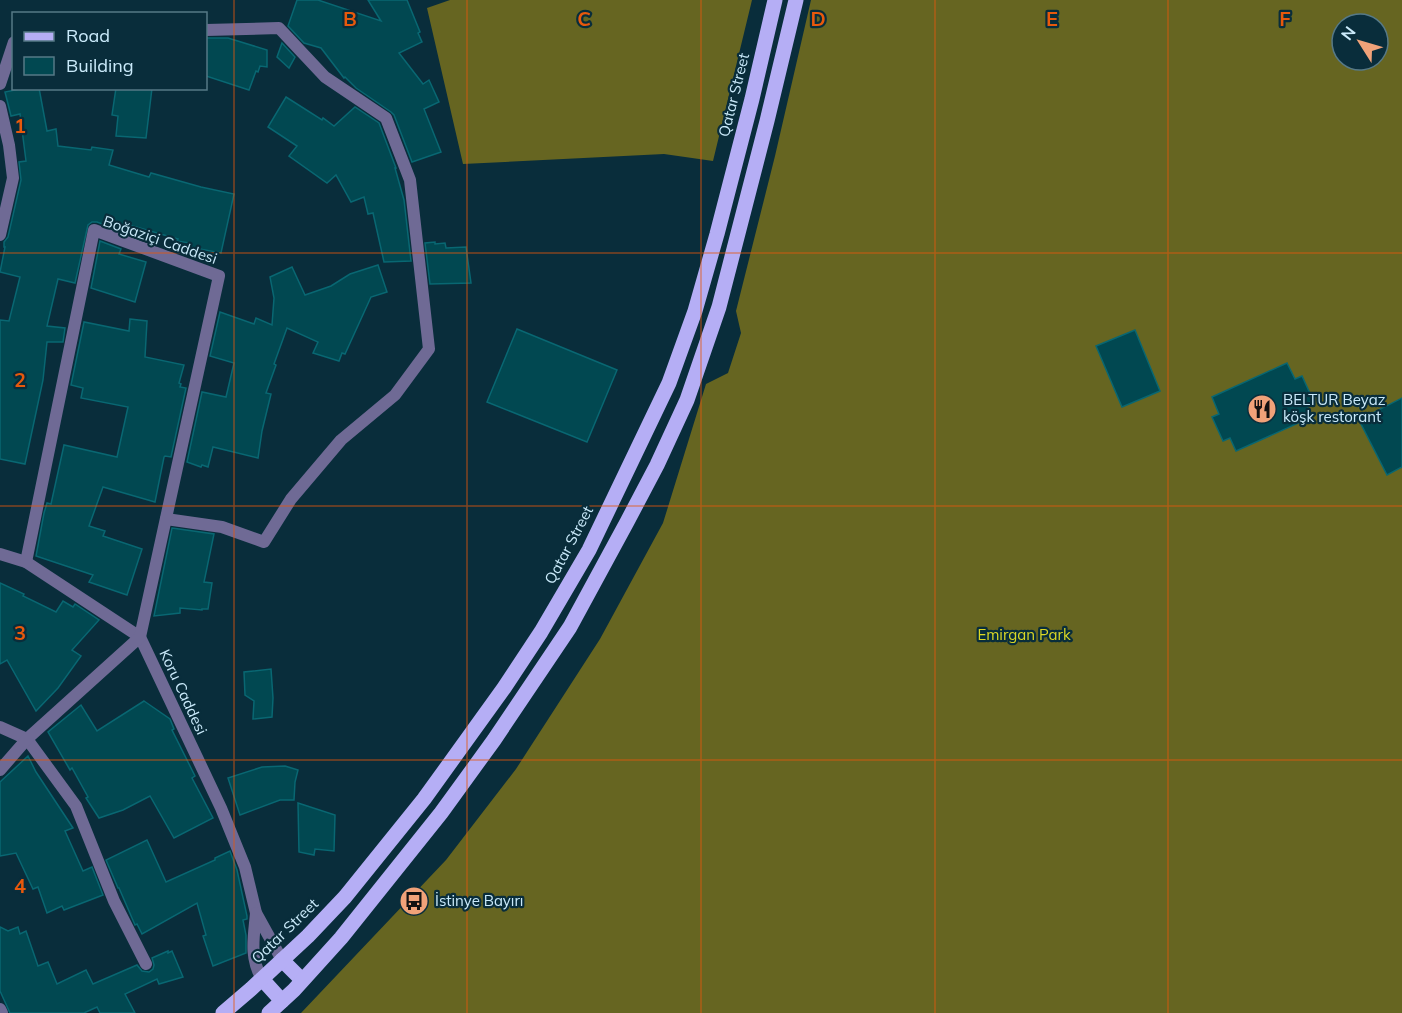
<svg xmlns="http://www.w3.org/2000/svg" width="1402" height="1013" font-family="Mulish,sans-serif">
<rect width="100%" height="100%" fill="#092d3b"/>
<!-- forest -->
<g fill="#666521" fill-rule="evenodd">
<polygon points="450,0 752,0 713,161 664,154 463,164 427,8"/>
<path d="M811,0H1402V1013H301L446,860L516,769L600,639L663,523L706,384L728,373L741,333L736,311L775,156ZM1342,24H1378V60H1342Z"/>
</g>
<!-- building -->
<g fill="#014851" stroke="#096772" stroke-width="1.5">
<polygon points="297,0 318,0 381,21 368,0 407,0 420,32 418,33 422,42 399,53 423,84 429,80 439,102 424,109 441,152 412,162 394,115 391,112 356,88 345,77 344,78 321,48 304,43 288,26"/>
<polygon points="206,38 228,38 267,50 267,67 260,66 258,72 256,71 249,90 206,76"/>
<polygon points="282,43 295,57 289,68 277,57"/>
<polygon points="25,88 39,88 47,131 56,129 58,146 91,150 92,147 113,150 109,165 149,177 151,173 201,187 234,194 221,253 189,247 190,243 177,241 178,239 129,225 126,233 97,222 92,222 88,225 75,283 58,279 47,326 65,328 63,342 47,342 43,380 25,464 0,459 0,320 9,321 20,277 0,272 5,247 4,247 4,242 8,237 21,180 19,162 26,161 20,114 11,116 5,92"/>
<polygon points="116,88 152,88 146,138 116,136 118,116 112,115"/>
<polygon points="286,97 322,120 323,118 334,126 355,107 379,123 396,168 395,168 404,200 411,261 384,262 373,213 368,214 364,197 351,202 336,175 327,183 289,156 297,146 268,127"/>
<polygon points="100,241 121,249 119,254 146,262 135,302 91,288"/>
<polygon points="435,242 435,244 445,243 446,248 466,247 471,283 430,284 425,243"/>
<polygon points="378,265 387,292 371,297 345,354 342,353 339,361 313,353 318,342 287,328 274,364 276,365 266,393 271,394 262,431 258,458 213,447 208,467 202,465 201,467 187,462 202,392 226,397 234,363 210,356 220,312 254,324 256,318 272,325 274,298 270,277 292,267 305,295 331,286 350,274"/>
<polygon points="130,319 147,321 145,357 184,365 179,383 181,384 180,387 186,388 171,457 165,456 164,457 155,502 103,487 89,526 105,531 103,536 142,549 127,595 89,582 93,575 36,556 44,513 47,503 51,504 64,445 117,457 128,407 81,398 83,388 71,385 84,322 129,331"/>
<polygon points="517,329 617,370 587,442 487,402"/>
<polygon points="1135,330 1160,391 1122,407 1096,346"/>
<polygon points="1287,363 1295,379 1302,376 1313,400 1306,404 1312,417 1236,451 1230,438 1223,441 1212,417 1219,414 1212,397"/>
<polygon points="1402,398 1402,467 1387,475 1359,420"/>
<polygon points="172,528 214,534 204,582 212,583 208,609 202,609 202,610 180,608 180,613 154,616"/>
<polygon points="0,583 24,594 23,596 56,612 63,601 73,607 75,604 99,620 72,650 81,656 58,688 36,711 7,660 0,664"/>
<polygon points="271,669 273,698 272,717 253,719 254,701 245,695 244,672"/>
<polygon points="144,701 170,719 174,729 172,730 195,776 192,778 213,818 174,838 150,796 123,810 99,818 86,798 88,797 72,768 70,770 48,732 81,705 97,731"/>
<polygon points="28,756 36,772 73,828 65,831 83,871 92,867 103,895 64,910 62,906 47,913 38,887 33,889 16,853 0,856 0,782"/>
<polygon points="285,766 298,770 295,782 294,800 280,800 240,815 228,778 262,767"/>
<polygon points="298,803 335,815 334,851 315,849 314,855 299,852"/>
<polygon points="147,840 166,882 215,860 215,858 230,851 237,870 247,916 247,919 243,920 246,935 246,953 213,966 203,936 206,935 197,903 142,934 137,924 135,925 119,888 118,888 106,860"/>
<polygon points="0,927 8,931 18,927 20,934 26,931 38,966 48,962 57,984 86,970 93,984 137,965 142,971 149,972 153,969 154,965 152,958 168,951 168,953 172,951 183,977 159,984 157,979 125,994 135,1013 100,1013 97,1007 84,1013 10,1013 0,991"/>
</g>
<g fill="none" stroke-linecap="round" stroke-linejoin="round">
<!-- minor -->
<g stroke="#6f6a95" stroke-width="12">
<polyline points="0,84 14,42"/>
<polyline points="0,106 9,145 13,178 0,235"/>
<polyline points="166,519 222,527 264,542 291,499 341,440 395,395 429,349 410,180 386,118 325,77 279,28 206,30"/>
<polyline points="0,554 26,562 140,637 221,808 245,867 256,913 282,960"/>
<polyline points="0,727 27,739 76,806 114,901 146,964"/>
<polyline points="0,770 27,739 140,637 219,276 94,230 26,562"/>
<path d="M256,913C254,936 249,957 262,979"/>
<polyline points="0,1009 2,1013"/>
</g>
<!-- primary -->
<g stroke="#b5aef5" stroke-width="15">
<polyline points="282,960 302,980"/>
<polyline points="262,979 282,1001"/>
<polyline points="223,1013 251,989 308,936 345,897 424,799 504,688 541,632 589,550 669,383 695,311 717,234 752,99 775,0"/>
<polyline points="269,1013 294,990 341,938 441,813 494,740 570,627 627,522 657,465 687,400 719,307 767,121 796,0"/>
</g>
</g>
<!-- grid -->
<path fill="none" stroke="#e8590c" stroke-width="1.5" stroke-opacity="0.55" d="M234,0V1013M467,0V1013M701,0V1013M935,0V1013M1168,0V1013M0,253H1402M0,506H1402M0,760H1402"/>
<!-- icons -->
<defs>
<g id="restaurant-disc" transform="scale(1.5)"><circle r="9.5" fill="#f0a279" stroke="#092d3b"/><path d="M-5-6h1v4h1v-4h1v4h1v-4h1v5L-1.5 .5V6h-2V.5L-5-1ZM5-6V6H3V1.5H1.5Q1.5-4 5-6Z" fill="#111"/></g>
<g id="bus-disc" transform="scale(1.5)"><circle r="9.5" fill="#f0a279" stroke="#092d3b"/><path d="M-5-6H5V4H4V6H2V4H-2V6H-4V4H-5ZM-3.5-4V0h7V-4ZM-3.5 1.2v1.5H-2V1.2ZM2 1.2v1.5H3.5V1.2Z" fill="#111"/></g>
</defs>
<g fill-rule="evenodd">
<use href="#restaurant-disc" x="1262" y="409"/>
<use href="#bus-disc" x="414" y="901"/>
</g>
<g text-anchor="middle" stroke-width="4.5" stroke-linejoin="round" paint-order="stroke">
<!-- street labels -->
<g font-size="15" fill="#caeafa" stroke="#092d3b">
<text transform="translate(734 95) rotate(-76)" y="5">Qatar Street</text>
<text transform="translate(160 240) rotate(19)" y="5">Boğaziçi Caddesi</text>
<text transform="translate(569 545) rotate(-62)" y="5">Qatar Street</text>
<text transform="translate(183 692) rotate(65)" y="5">Koru Caddesi</text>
<text transform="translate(285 931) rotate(-44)" y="5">Qatar Street</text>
</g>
<!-- poi labels -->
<g font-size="15" fill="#caeafa" stroke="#092d3b" text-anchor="start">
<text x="1283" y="405">BELTUR Beyaz<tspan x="1283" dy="17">köşk restorant</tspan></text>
<text x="435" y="906">İstinye Bayırı</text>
</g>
<!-- park labels -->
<g font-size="15" fill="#dbd825" stroke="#092d3b">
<text x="1024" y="640">Emirgan Park</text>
</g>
</g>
<g font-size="20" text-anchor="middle" font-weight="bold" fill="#e8590c" stroke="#092d3b" stroke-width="4.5" stroke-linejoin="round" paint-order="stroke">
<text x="350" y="26">B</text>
<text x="584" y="26">C</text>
<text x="818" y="26">D</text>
<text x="1052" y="26">E</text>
<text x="1285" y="26">F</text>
<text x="20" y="133">1</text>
<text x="20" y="387">2</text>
<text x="20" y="640">3</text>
<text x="20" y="893">4</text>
</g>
<!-- legend -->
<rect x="12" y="12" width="195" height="78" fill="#092d3b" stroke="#567987" stroke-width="1.5"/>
<rect x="24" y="32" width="30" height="9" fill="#b5aef5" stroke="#567987" stroke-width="1.5"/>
<text x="66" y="42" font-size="18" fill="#caeafa">Road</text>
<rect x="24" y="57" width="30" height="18" fill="#014851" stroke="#567987" stroke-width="1.5"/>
<text x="66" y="72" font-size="18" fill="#caeafa">Building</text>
<!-- north arrow -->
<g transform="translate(1360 42) rotate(307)"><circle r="28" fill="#092d3b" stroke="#567987" stroke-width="1.5"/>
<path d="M0-4.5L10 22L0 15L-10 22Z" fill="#f0a279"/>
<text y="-9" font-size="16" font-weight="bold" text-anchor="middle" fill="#caeafa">N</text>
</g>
</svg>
